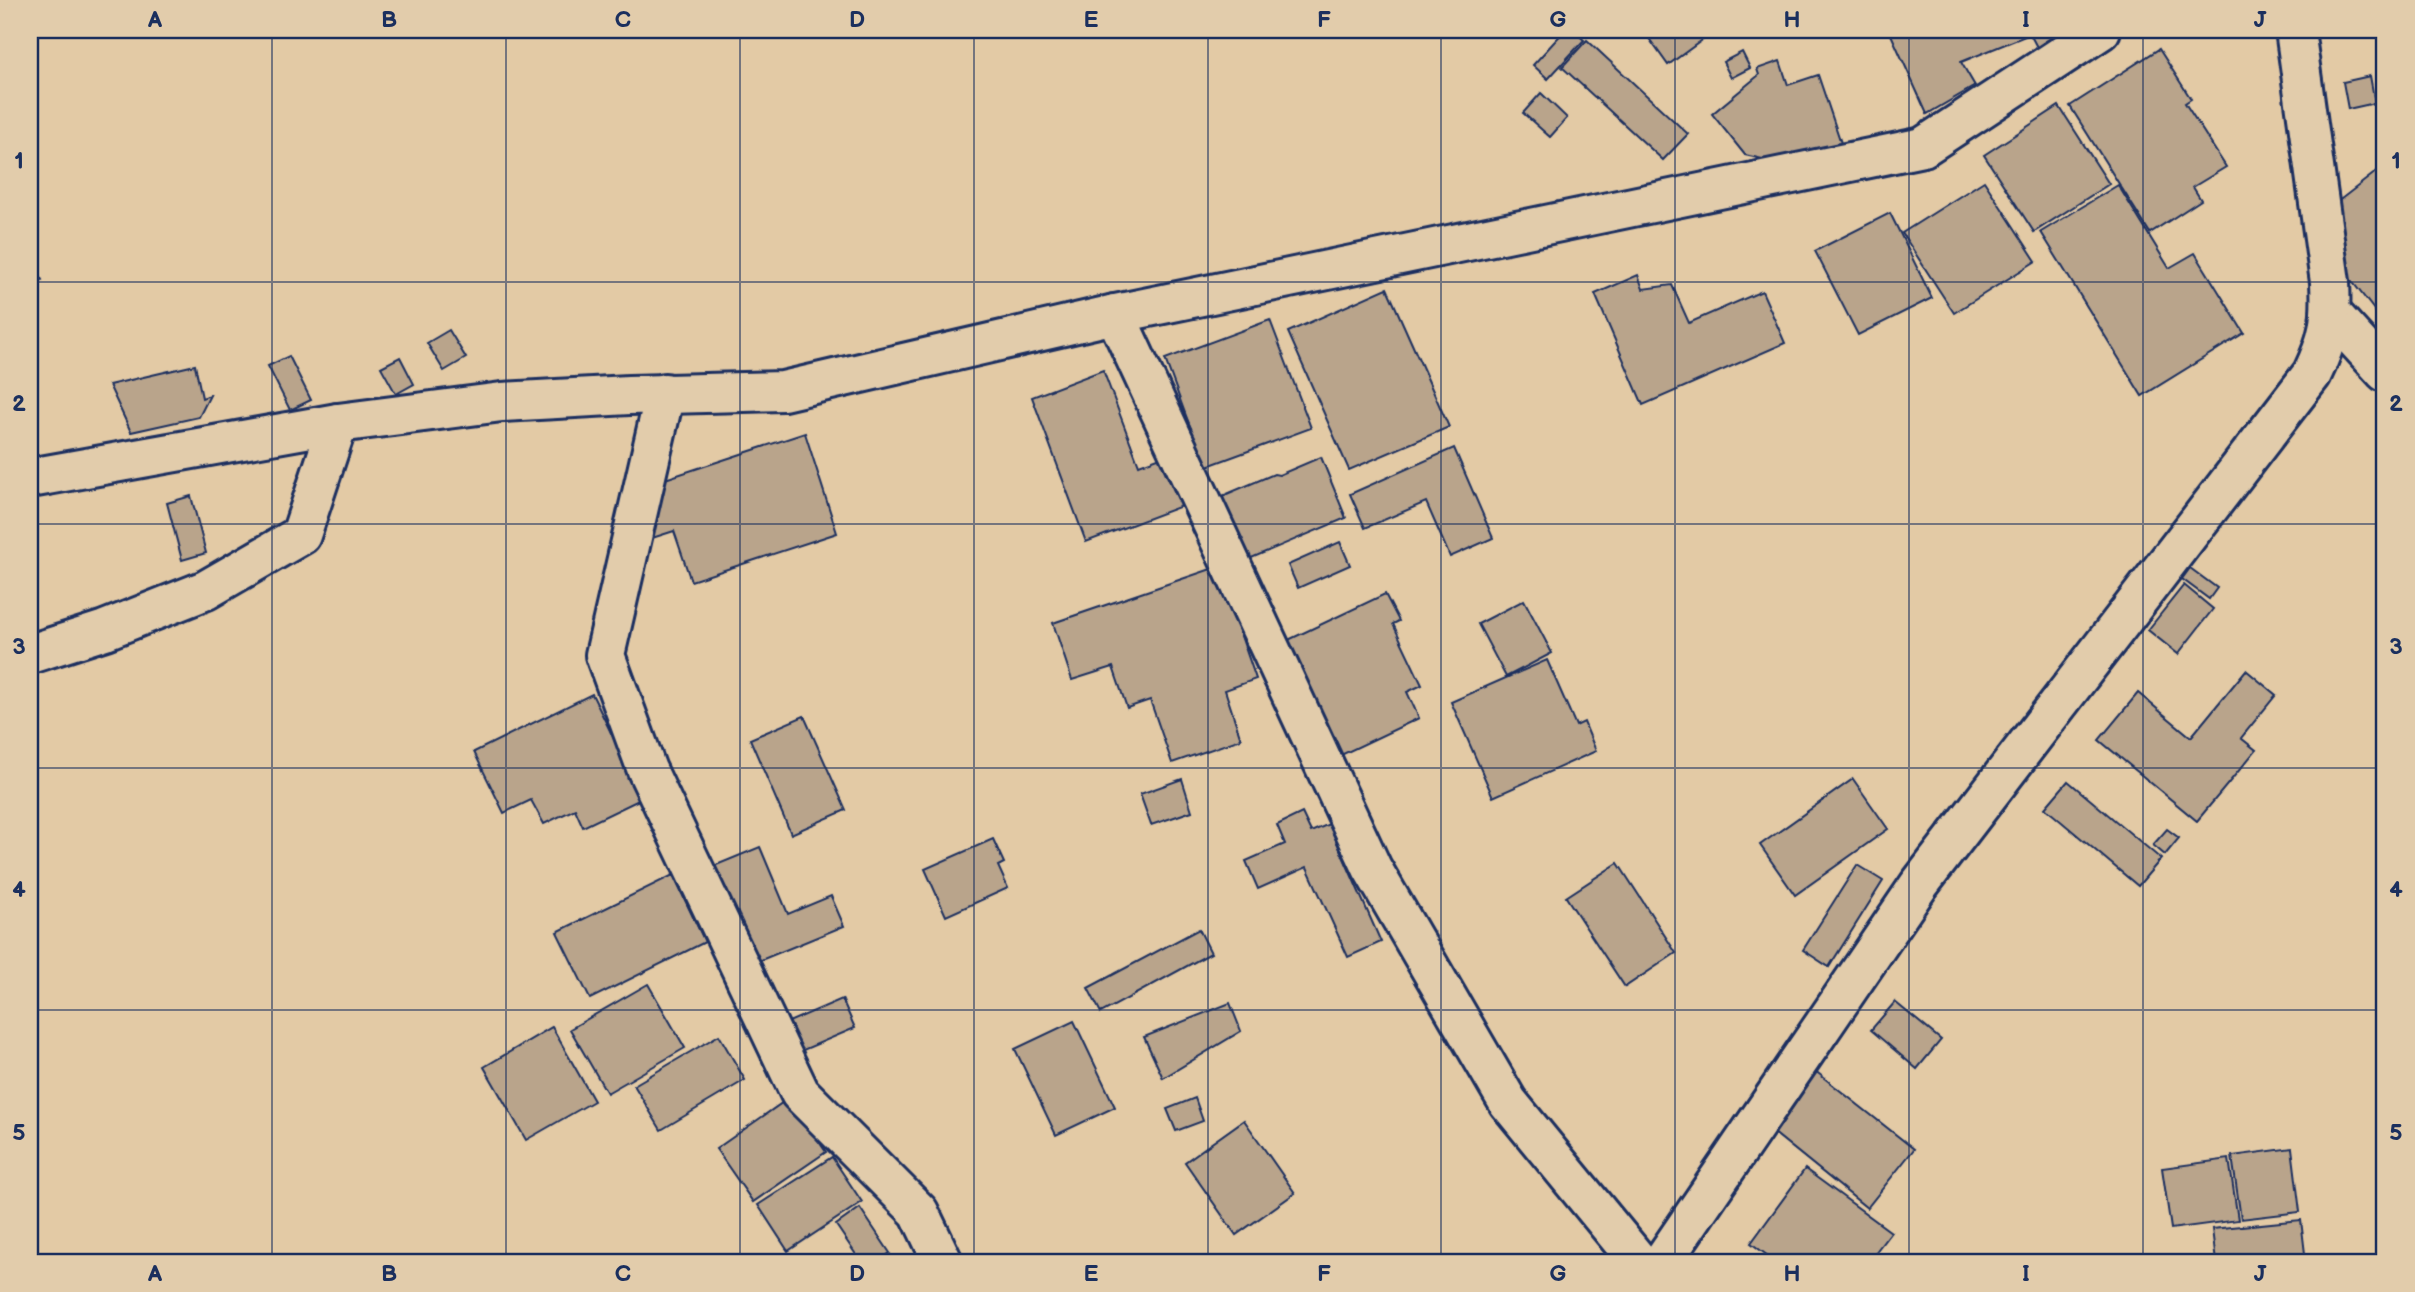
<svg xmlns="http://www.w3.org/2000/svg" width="2415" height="1292" font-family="'Balsamiq Sans',sans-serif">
<rect width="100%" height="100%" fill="#e3caa5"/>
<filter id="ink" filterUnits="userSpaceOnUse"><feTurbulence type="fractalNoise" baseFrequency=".0143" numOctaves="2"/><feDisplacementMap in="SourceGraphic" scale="14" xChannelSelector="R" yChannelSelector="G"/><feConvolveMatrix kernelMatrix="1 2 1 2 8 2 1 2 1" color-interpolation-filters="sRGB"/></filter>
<g filter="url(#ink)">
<!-- building -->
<g fill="#b9a48b" stroke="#1b2f5e" stroke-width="2">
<polygon points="1565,30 1573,30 1584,40 1548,79 1533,65"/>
<polygon points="1643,30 1716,30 1668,65"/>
<polygon points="1889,30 2055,30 2060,39 2039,51 2030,34 1961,62 1975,86 1927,114"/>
<polygon points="1587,40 1688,134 1663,160 1562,67"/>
<polygon points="2159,49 2191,99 2185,103 2226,167 2193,187 2201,200 2150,233 2070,106"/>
<polygon points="1742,52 1750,68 1731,78 1723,62"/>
<polygon points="1780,61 1788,85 1818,75 1842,146 1789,165 1745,155 1712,114 1759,75 1757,69"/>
<polygon points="2370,76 2375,103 2348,109 2343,82"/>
<polygon points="1541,93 1567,118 1550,137 1523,113"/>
<polygon points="2059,106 2109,184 2034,232 1984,155"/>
<polygon points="2385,165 2385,324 2338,263 2323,213"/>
<polygon points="1984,181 2036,261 1954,313 1902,233"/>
<polygon points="2118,185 2169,268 2195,253 2244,333 2142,396 2041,232"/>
<polygon points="1890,213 1932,298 1858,335 1815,251"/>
<polygon points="30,259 42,280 30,287"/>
<polygon points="1638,275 1643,289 1672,285 1689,323 1762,291 1785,343 1643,405 1595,294"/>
<polygon points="1387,288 1449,427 1349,470 1288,332"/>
<polygon points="1270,320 1311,428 1205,467 1165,359"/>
<polygon points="449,330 466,358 444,371 427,343"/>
<polygon points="289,356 311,400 290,410 268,366"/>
<polygon points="400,357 414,384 396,394 381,367"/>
<polygon points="195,365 202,398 210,395 199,417 131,432 109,385"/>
<polygon points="1103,370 1139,465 1169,454 1187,504 1086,542 1032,397"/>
<polygon points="805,433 837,533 691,581 674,531 646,540 662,480"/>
<polygon points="1454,448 1493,538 1450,557 1426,502 1365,528 1350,494"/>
<polygon points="1321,457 1346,518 1242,562 1215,499 1274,474 1279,475"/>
<polygon points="191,496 206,553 182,560 167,503"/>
<polygon points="1340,542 1350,565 1298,588 1288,565"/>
<polygon points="1217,567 1256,679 1225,690 1241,739 1172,763 1150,700 1127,708 1113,667 1072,680 1053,623"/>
<polygon points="2190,568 2217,588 2209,599 2182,579"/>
<polygon points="2184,585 2213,609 2178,654 2148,630"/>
<polygon points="1385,594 1399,621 1393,624 1422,685 1407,692 1419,718 1339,756 1284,642"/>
<polygon points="1524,600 1552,653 1506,677 1478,624"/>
<polygon points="1547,660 1576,726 1584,722 1596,751 1493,797 1451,702"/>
<polygon points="2246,670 2276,695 2241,738 2256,750 2197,821 2099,740 2138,693 2191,737"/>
<polygon points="592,694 643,798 583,827 575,809 544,824 531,800 504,813 474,752"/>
<polygon points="804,716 846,810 791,834 750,739"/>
<polygon points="1182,779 1192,811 1151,825 1140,794"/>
<polygon points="1853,779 1888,829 1795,895 1760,845"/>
<polygon points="2068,781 2161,859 2138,886 2045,808"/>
<polygon points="1302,813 1311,832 1329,824 1381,942 1348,957 1307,867 1258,889 1246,861 1285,844 1277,825"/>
<polygon points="2167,829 2179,838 2165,855 2153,845"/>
<polygon points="993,839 1004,863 998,866 1008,888 946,916 925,869"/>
<polygon points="760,847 788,914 831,896 844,926 749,965 709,868"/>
<polygon points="1618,863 1676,953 1625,987 1566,897"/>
<polygon points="1857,865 1883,881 1829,967 1803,950"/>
<polygon points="673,875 705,942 590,999 557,932"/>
<polygon points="1199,929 1211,953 1101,1013 1088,988"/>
<polygon points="648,984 685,1048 607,1093 570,1029"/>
<polygon points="842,999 855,1028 796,1053 784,1024"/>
<polygon points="1895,1002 1941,1040 1917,1069 1871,1030"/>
<polygon points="1230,1003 1241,1031 1163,1078 1144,1037"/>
<polygon points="1074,1021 1115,1107 1056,1135 1015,1049"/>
<polygon points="552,1027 594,1101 526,1140 484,1067"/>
<polygon points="719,1035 745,1080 661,1130 634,1085"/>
<polygon points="1814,1070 1914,1149 1867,1208 1768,1128"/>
<polygon points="789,1098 826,1152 753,1202 716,1149"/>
<polygon points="1195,1098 1203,1121 1176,1131 1167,1109"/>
<polygon points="1244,1120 1295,1193 1236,1235 1185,1162"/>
<polygon points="2292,1148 2300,1212 2241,1219 2232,1156"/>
<polygon points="832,1157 862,1202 788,1251 758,1205"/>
<polygon points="2229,1159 2238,1220 2171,1229 2162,1168"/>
<polygon points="1805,1169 1891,1232 1868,1262 1776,1262 1751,1243"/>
<polygon points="860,1208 890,1253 877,1262 861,1262 836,1225"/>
<polygon points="2301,1220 2306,1262 2216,1262 2212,1229"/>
</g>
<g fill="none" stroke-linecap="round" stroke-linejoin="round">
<!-- minor casing -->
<g stroke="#1b2f5e" stroke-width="44">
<g id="minor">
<polyline points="1115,314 1372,868 1508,1102 1639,1262"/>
<polyline points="2332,314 2385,372"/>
<polyline points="665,393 605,655 647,770 800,1093 919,1212 943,1262"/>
<polyline points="30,478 338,423 502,402 629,395 783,391 1115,314 1923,147 2101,30"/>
<polyline points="30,654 105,630 206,590 301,535 338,423"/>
<path d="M1662,1262L1919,885L2312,374C2329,339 2332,320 2330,282L2295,30"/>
</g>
</g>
<!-- minor -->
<use href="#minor" stroke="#e2ccab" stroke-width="38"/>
</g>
</g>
<!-- grid -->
<path fill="none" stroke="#1b2f5e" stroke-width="2" stroke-opacity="0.55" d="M272,30V1262M506,30V1262M740,30V1262M974,30V1262M1208,30V1262M1441,30V1262M1675,30V1262M1909,30V1262M2143,30V1262M30,282H2385M30,524H2385M30,768H2385M30,1010H2385"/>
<!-- margin -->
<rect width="2415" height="1292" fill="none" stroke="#e2ccab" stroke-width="77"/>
<rect x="38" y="38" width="2338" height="1216" fill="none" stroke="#1b2f5e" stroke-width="2.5"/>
<g font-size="23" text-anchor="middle" font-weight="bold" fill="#1b2f5e">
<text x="155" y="27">A</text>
<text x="389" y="27">B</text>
<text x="623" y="27">C</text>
<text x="857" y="27">D</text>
<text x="1091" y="27">E</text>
<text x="1324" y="27">F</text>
<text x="1558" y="27">G</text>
<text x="1792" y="27">H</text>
<text x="2026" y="27">I</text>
<text x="2260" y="27">J</text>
<text x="19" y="168">1</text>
<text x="2396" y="168">1</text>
<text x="19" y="411">2</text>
<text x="2396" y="411">2</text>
<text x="19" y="654">3</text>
<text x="2396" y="654">3</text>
<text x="19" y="897">4</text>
<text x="2396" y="897">4</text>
<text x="19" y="1140">5</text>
<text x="2396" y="1140">5</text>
<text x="155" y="1281">A</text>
<text x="389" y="1281">B</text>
<text x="623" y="1281">C</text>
<text x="857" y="1281">D</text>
<text x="1091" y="1281">E</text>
<text x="1324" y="1281">F</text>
<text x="1558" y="1281">G</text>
<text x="1792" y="1281">H</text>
<text x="2026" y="1281">I</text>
<text x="2260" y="1281">J</text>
</g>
</svg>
